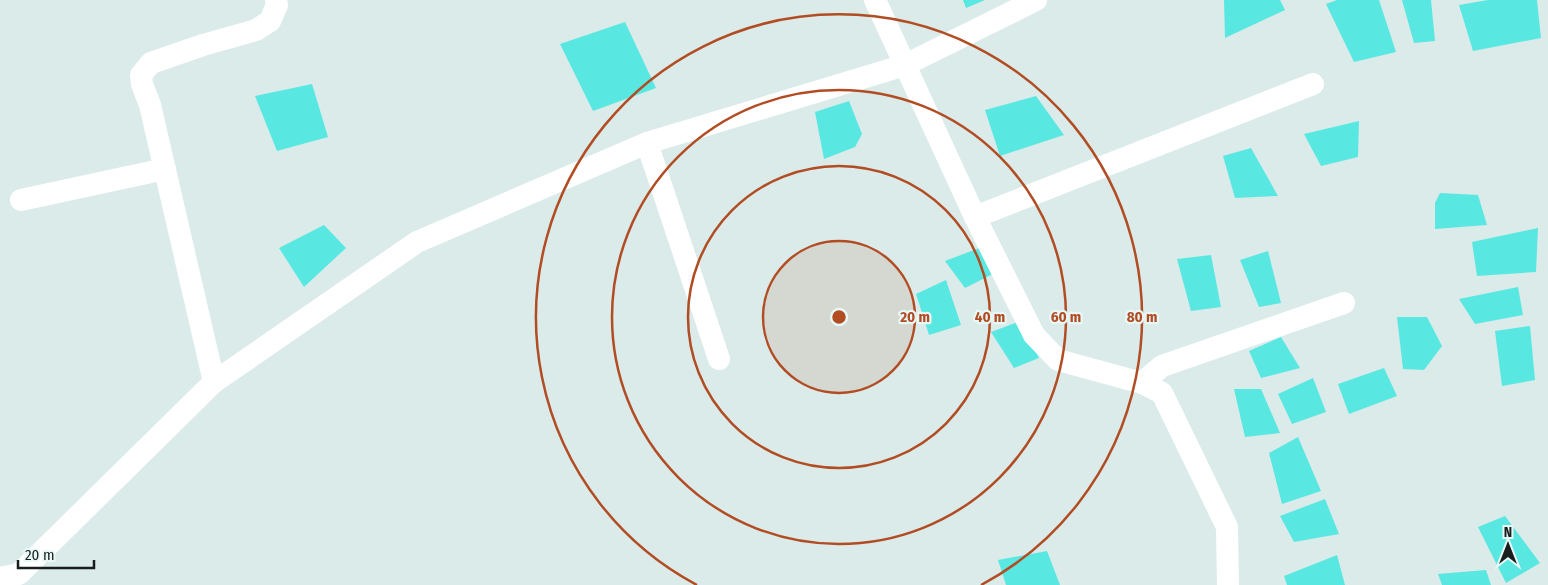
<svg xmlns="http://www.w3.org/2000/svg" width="1548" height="585" font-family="'Fira Sans Condensed',sans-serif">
<rect width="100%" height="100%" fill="#daebea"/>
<!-- building -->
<g fill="#59e8e1">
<polygon points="963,0 985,0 966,8"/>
<polygon points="1224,0 1280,0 1285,10 1225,38"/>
<polygon points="1337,0 1379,0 1396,52 1354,62 1326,4"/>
<polygon points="1402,0 1431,0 1435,41 1414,43"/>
<polygon points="1488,0 1537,0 1541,38 1473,51 1459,5"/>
<polygon points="625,22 656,88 593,111 560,44"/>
<polygon points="312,84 328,137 277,151 255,96"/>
<polygon points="1036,96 1064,135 1000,156 985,110"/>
<polygon points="849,101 862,134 855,147 824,159 815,112"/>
<polygon points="1359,121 1358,157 1321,166 1304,134"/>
<polygon points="1251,148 1278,196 1235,198 1223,156"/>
<polygon points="1440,193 1478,195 1487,225 1435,229 1435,203"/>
<polygon points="324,225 346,248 304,287 279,248"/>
<polygon points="1538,228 1536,272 1477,276 1472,242"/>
<polygon points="982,247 997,272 965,288 945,261"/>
<polygon points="1268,251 1281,303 1259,307 1240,260"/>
<polygon points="1211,255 1221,307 1191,311 1177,259"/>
<polygon points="946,280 961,325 929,335 916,294"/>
<polygon points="1518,287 1523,315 1475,324 1459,299"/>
<polygon points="1397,317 1427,317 1442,346 1424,370 1403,369"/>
<polygon points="1021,321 1039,358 1014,368 991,332"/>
<polygon points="1530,326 1535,380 1502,386 1495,331"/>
<polygon points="1281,337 1300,368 1261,378 1249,351"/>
<polygon points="1384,368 1397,396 1349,414 1338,384"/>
<polygon points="1313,378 1326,412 1292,424 1278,394"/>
<polygon points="1234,389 1261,389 1280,433 1245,437"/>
<polygon points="1298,437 1321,491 1282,504 1269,453"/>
<polygon points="1325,499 1339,534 1294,542 1280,516"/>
<polygon points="1505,516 1540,563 1506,583 1478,527"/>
<polygon points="1047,551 1060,585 1006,585 998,560"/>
<polygon points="1337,555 1345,585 1287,585 1284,576"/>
<polygon points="1486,570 1491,585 1442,585 1438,574"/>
</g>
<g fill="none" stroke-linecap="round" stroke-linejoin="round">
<!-- minor -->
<g stroke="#fff" stroke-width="22">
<polyline points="875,0 905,65 1036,0"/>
<polyline points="647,143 719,359"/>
<polyline points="21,200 165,169"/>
<polyline points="975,217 1313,84"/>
<polyline points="214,382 150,105 142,84 141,75 151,63 203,45 256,30 270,21 277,5 276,0"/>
<polyline points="1142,383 1162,366 1344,303"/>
<polyline points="0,578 19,574 214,382 417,242 647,143 905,65 975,217 1034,335 1058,360 1142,383 1162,393 1227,527 1228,585"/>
</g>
</g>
<!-- distance rings -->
<circle cx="839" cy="317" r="76" fill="#b24c23" fill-opacity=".12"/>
<g fill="none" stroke="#b24c23" stroke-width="2.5">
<circle cx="839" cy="317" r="76"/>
<circle cx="839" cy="317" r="151"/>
<circle cx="839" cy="317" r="227"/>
<path d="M697 585A303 303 0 1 1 981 585"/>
</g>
<circle cx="839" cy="317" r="8" fill="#b24c23" stroke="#e8f8f7" stroke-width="2.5"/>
<g font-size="15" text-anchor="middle" font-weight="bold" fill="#b24c23" stroke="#e8f8f7" stroke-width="4.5" stroke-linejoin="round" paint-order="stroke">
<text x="915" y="322">20 m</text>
<text x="990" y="322">40 m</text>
<text x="1066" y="322">60 m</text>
<text x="1142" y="322">80 m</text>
</g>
<!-- north arrow -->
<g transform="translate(1508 545)" stroke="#e8f8f7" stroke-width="4" paint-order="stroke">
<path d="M0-4L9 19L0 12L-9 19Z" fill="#181d1d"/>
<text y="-8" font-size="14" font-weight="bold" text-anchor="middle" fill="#181d1d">N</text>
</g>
<!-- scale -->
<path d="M18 560v8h76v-8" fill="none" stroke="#181d1d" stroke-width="2.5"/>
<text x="25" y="560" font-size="15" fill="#181d1d" stroke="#e8f8f7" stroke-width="4" paint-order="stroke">20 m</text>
</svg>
